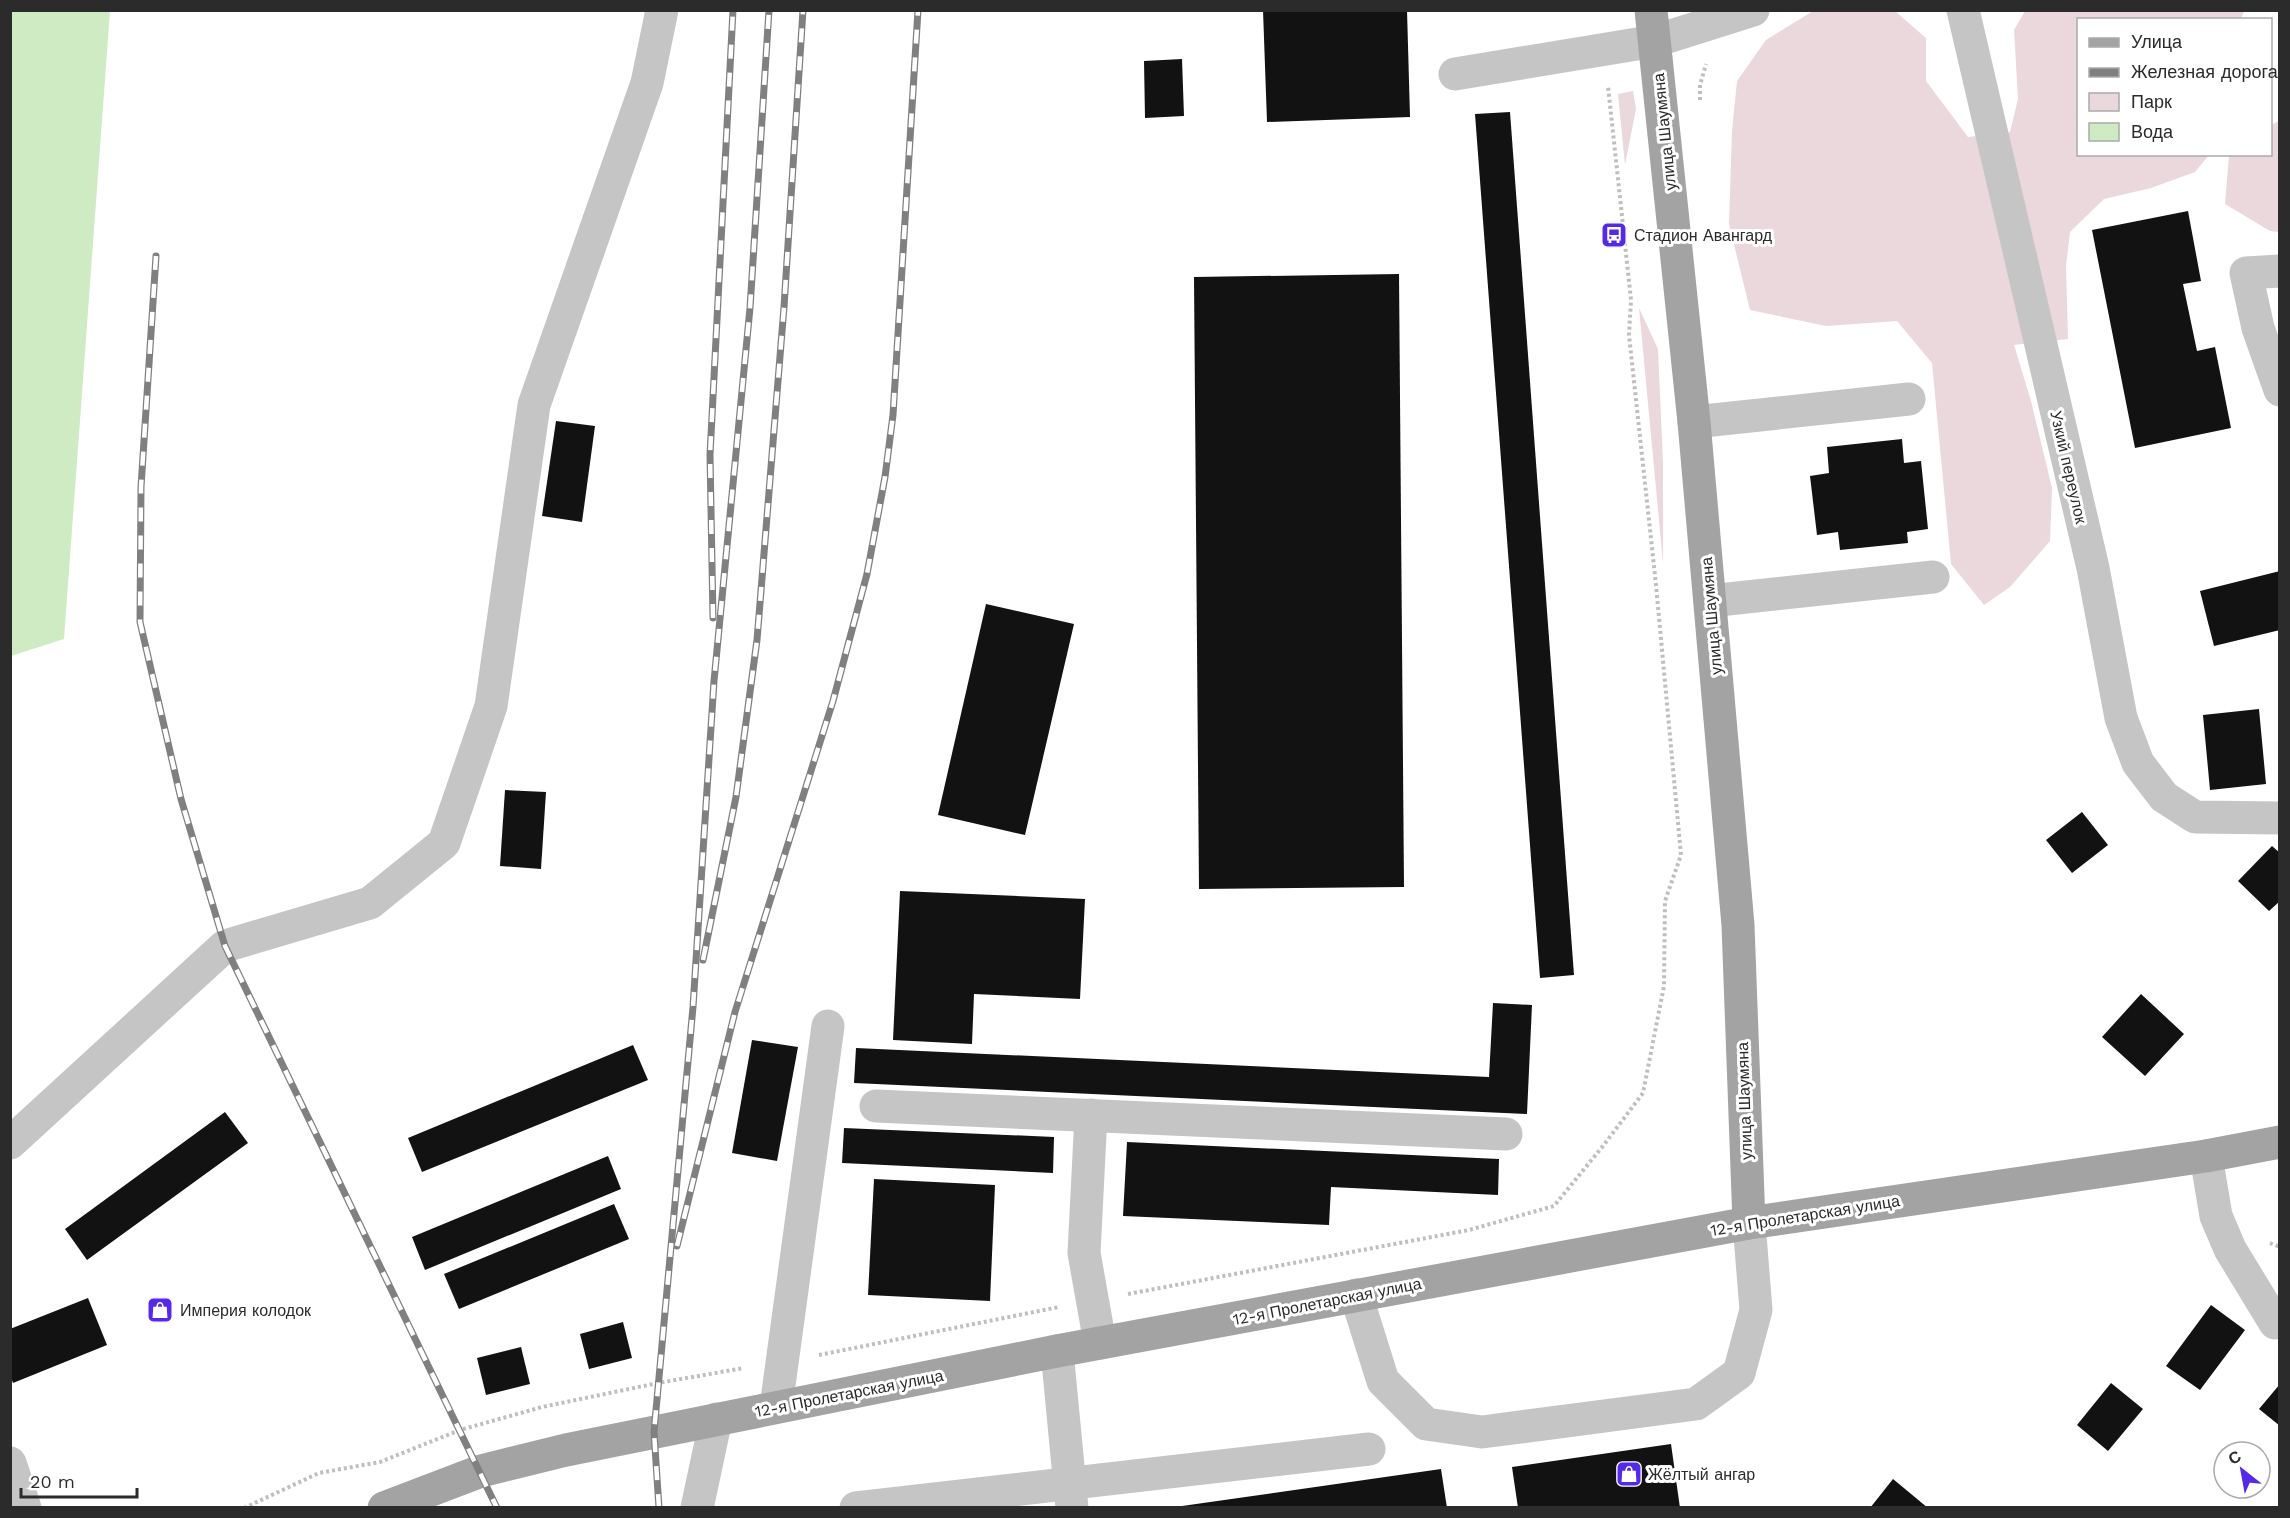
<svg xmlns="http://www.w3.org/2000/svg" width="2290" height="1518" font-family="'Work Sans',sans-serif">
<rect width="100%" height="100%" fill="#fff"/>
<!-- green -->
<g fill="#ead8dc">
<polygon points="1813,11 1895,11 1926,38 1926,81 1968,137 2010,132 2018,99 2014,30 2025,11 2244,11 2241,19 2078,20 2078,154 2209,155 2195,172 2151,188 2104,199 2070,232 2066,266 2068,339 2014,345 2031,401 2052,488 2050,541 2010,587 1984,605 1951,564 1932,363 1897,321 1826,326 1750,310 1729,224 1732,131 1737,81 1766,40"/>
<polygon points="1633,91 1636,109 1625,165 1618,94"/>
<polygon points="2279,121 2279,232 2270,231 2225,204 2229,155 2270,154 2271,125"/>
<polygon points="1639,308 1658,349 1663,462 1663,563"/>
</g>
<!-- water -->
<polygon fill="#cfebc3" points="10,11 110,11 64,639 11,656"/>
<!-- building -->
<g fill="#121212">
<polygon points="1263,10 1407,10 1410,117 1267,122"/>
<polygon points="1182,59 1184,116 1145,118 1144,61"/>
<polygon points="1510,112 1574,975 1540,978 1475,114"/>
<polygon points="2188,211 2201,281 2183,284 2197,351 2215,347 2231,428 2135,448 2092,230"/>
<polygon points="1399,274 1404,887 1199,889 1194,277"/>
<polygon points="556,421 595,426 582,522 542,516"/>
<polygon points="1902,439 1904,463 1921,461 1928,529 1907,532 1908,543 1840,550 1838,532 1817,535 1810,476 1829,473 1827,447"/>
<polygon points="2280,571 2280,630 2214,646 2200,591"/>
<polygon points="986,604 1074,624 1025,835 938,815"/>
<polygon points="2259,709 2266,784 2210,790 2203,715"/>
<polygon points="505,790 546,792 541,869 500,866"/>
<polygon points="2082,812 2108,845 2072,873 2046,840"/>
<polygon points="2272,846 2280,853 2280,901 2269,911 2238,881"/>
<polygon points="900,891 1085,899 1080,999 974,994 972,1044 893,1040"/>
<polygon points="2141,994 2184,1034 2145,1076 2102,1037"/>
<polygon points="1493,1003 1532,1005 1527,1114 854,1083 856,1048 1489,1077"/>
<polygon points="752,1040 798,1047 777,1161 732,1153"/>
<polygon points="633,1045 648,1080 422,1172 408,1138"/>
<polygon points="225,1112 248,1143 87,1260 65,1229"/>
<polygon points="844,1128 1054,1137 1053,1173 842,1163"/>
<polygon points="1127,1142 1499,1159 1498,1195 1331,1187 1329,1225 1123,1216"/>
<polygon points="608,1156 621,1189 425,1270 412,1237"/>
<polygon points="874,1179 995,1185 990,1301 868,1295"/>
<polygon points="614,1204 629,1239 459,1309 444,1274"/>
<polygon points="88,1298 107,1345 13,1383 10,1375 10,1329"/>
<polygon points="2211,1305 2245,1330 2200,1390 2166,1366"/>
<polygon points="623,1322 632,1358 589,1369 580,1334"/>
<polygon points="521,1347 530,1384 486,1395 477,1358"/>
<polygon points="2111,1383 2143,1409 2108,1451 2077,1425"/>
<polygon points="2280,1384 2280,1426 2259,1409"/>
<polygon points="1671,1444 1680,1508 1518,1508 1512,1467"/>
<polygon points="1441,1469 1447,1508 1183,1508 1182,1506"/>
<polygon points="1893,1479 1928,1508 1870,1508"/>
</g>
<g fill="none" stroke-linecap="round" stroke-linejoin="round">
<!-- path -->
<g stroke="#bfbfbf" stroke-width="4" stroke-dasharray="3 3" stroke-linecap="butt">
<polyline points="1700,100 1700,85 1706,64"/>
<polyline points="2270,1243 2280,1247"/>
<polyline points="1128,1294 1469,1230 1554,1206 1603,1146 1643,1093 1664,986 1665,901 1681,855 1656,585 1629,335 1631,300 1608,86"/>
<polyline points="819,1355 1059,1307"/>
<polyline points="244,1508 319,1473 380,1462 460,1430 542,1407 658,1383 744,1368"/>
</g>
<!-- minor -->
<g stroke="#c5c5c5" stroke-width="33">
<polyline points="1963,10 2093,568 2121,718 2138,763 2164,797 2195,817 2280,818"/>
<polyline points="1455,74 1655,41 1753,10"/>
<polyline points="2280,271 2246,273 2258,328 2280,390"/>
<polyline points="1694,422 1909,399"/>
<polyline points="1710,601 1933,577"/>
<polyline points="876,1106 1506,1134"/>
<polyline points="1091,1115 1084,1253 1100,1343"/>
<polyline points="10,1143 225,946 370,903 444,843 491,706 534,405 647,83 662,10"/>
<polyline points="2206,1156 2216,1216 2230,1249 2275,1323"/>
<polyline points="1356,1295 1383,1381 1426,1424 1482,1432 1696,1404 1739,1373 1756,1310 1749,1223"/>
<polyline points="1057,1351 1072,1508"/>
<polyline points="776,1407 828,1026"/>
<polyline points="10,1463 25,1508"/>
<polyline points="697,1508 716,1419"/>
<polyline points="856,1508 1369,1449"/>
</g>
<!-- major -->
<g stroke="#a3a3a3" stroke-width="33">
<polyline points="1651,10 1694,422 1738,925 1749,1223"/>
<polyline points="384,1508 481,1471 566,1450 1057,1351 1749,1223 2206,1156 2280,1142"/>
</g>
<!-- rail casing -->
<g stroke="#808080" stroke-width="7">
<g id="rail">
<polyline points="156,256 141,487 140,622 181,799 225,946 497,1508"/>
<polyline points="713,618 710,455 733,10"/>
<polyline points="703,960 736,797 757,640 784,307 803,10"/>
<polyline points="677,1246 735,1012 833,701 867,574 885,477 893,415 918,10"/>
<polyline points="659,1508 654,1432 693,1007 714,681 750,308 769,10"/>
</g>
</g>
<!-- rail -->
<use href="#rail" stroke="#fff" stroke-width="4.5" stroke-dasharray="14" stroke-linecap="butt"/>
</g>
<!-- icons -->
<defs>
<g id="bus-square" transform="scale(1.35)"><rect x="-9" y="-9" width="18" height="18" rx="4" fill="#5429e7" stroke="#fff"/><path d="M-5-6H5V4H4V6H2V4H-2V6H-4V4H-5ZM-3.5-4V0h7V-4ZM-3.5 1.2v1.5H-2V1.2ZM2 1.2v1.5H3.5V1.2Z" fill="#fff"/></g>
<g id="shop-square" transform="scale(1.35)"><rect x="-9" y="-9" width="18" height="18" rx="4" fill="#5429e7" stroke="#fff"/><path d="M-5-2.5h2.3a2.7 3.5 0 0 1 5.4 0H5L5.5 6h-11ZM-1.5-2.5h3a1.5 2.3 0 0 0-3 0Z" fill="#fff"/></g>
</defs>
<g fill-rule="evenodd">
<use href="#bus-square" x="1614" y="235"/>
<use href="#shop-square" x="160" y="1310"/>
<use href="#shop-square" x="1629" y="1474"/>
</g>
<g text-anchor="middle" stroke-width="6" stroke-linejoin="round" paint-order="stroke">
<!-- street labels -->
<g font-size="16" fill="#2b2b2b" stroke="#fff">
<text transform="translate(1664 132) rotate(-96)" y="6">улица Шаумяна</text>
<text transform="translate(2069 467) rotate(77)" y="6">Узкий переулок</text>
<text transform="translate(1711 616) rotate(-95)" y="6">улица Шаумяна</text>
<text transform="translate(1744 1101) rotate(-92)" y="6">улица Шаумяна</text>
<text transform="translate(1805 1215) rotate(-9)" y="6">12-я Пролетарская улица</text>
<text transform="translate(1327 1301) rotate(-11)" y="6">12-я Пролетарская улица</text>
<text transform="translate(849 1393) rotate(-11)" y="6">12-я Пролетарская улица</text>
</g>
<!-- poi labels -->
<g font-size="16" fill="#2b2b2b" stroke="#fff" text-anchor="start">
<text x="1634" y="241">Стадион Авангард</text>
<text x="180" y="1316">Империя колодок</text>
<text x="1648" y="1480">Жёлтый ангар</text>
</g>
</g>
<!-- border -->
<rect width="2290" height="1518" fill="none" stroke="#2b2b2b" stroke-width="24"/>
<!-- legend -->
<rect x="2077" y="18" width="195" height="138" fill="#ffffff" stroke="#aaaaaa" stroke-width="1.5"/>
<rect x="2089" y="38" width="30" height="9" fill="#a3a3a3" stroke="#aaaaaa" stroke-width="1.5"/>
<text x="2131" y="48" font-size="18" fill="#2b2b2b">Улица</text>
<rect x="2089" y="68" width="30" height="9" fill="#808080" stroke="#aaaaaa" stroke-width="1.5"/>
<text x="2131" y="78" font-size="18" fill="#2b2b2b">Железная дорога</text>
<rect x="2089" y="93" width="30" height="18" fill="#ead8dc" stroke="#aaaaaa" stroke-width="1.5"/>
<text x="2131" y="108" font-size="18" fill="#2b2b2b">Парк</text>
<rect x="2089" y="123" width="30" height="18" fill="#cfebc3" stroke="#aaaaaa" stroke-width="1.5"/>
<text x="2131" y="138" font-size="18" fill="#2b2b2b">Вода</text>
<!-- north arrow -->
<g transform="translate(2242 1470) rotate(329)"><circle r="28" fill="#ffffff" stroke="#aaaaaa" stroke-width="1.5"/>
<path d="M0-4.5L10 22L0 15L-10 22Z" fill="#5429e7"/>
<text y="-9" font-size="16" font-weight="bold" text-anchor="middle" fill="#2b2b2b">С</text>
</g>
<!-- scale -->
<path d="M21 1488v9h116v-9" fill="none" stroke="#2b2b2b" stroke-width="3"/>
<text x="30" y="1488" font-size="18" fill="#2b2b2b" stroke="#ffffff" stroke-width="4.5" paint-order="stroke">20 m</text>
</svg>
